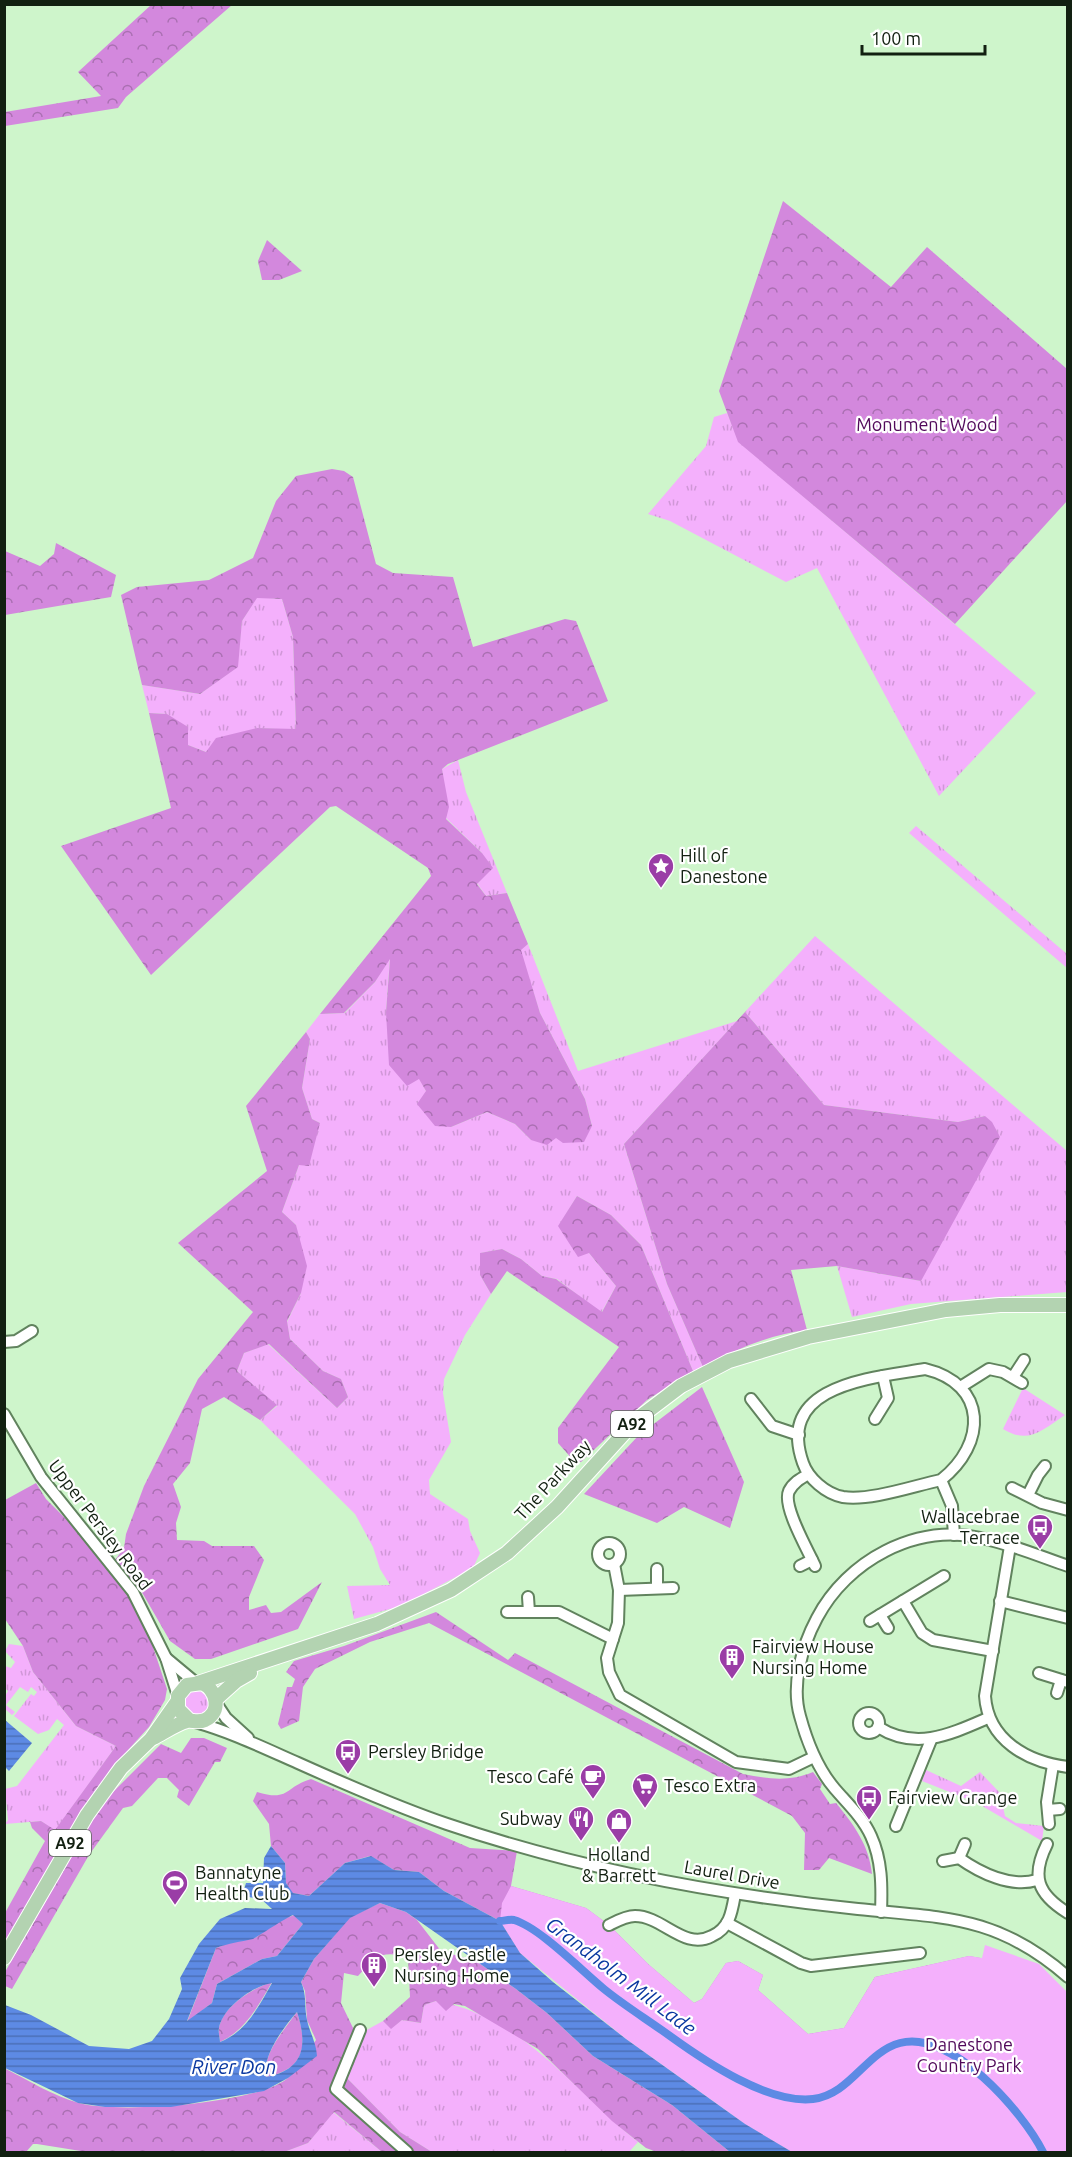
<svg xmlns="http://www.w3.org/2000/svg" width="1072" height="2157" font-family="Ubuntu,sans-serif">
<defs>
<pattern id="grass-tufts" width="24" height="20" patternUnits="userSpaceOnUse" patternTransform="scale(1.5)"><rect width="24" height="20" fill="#f4b0fc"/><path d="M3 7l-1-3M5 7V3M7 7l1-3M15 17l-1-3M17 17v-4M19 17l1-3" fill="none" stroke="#d097d7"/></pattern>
<pattern id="forest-crowns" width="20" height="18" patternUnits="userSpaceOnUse" patternTransform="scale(1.5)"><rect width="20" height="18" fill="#d388dd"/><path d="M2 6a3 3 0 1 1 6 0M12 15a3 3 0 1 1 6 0" fill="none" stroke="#aa6fb2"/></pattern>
<pattern id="water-rules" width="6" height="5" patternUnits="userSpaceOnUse" patternTransform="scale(1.5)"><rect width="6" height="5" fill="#5d8ae4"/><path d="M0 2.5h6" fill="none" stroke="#4b70b7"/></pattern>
</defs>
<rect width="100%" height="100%" fill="#cef5cb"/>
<!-- grass -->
<g fill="url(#grass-tufts)">
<polygon points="727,413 739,442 1036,693 939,796 817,568 786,582 670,521 648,514 706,446 714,417"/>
<polygon points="257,597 282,599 293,637 296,730 257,728 206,752 188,745 167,714 149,713 142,685 200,694 237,667 242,621"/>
<polygon points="458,760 466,792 507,893 486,896 477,883 482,853 446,818 442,769"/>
<polygon points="916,826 1067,954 1067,968 909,833"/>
<polygon points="815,936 1067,1151 1067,1292 911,1304 852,1317 837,1266 921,1281 985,1116 958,1122 824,1105 745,1012"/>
<polygon points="528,944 578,1071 737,1021 624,1144 667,1284 703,1367 693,1371 641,1245 611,1215 577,1196 559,1226 589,1253 616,1286 601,1313 557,1279 542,1276 521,1259 502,1249 481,1253 480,1275 491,1294 465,1335 444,1379 443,1393 451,1442 429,1480 430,1494 468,1519 470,1531 480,1553 473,1568 401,1606 354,1619 347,1586 390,1585 380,1569 373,1547 355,1514 260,1420 277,1406 237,1371 244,1353 268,1344 337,1408 348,1397 341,1379 323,1371 290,1339 287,1322 301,1293 296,1225 282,1212 299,1165 320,1123 312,1119 302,1088 310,1039 306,1032 320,1014 345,1013 375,982 390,957 386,1012 426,1091 451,1127 487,1112 515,1124 531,1140 556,1138 592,1126 585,1099 540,1013 520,950"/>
<path d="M1023,1388L1065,1415C1042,1430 1029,1445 1003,1429Z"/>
<polygon points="9,1644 23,1646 33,1672 76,1726 116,1746 55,1831 41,1821 5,1824 8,1820 5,1789 17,1786 64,1725 57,1719 49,1730 38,1734 14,1716 31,1694 34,1696 37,1692 31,1687 28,1692 20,1687 6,1705 15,1712 12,1715 5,1709 5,1696 8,1691 5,1688 5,1666 11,1668 15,1662 5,1651"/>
<circle cx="197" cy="1703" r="12"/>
<polygon points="926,1770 961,1786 980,1772 1000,1793 1005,1816 1016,1823 1044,1826 1042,1841 977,1803 922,1781"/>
<path d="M436,2001C523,2016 573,2090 638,2142L629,2152H432L400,2132L342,2073L352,2038L383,2021L391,2028L402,2020L421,2023L424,2005Z"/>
<polygon points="333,2112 382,2152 284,2152 308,2143"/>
</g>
<!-- forest -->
<g fill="url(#forest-crowns)">
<polygon points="151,5 232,5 126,97 118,108 5,126 5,112 101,96 78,72"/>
<polygon points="783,201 891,287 927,247 1067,369 1067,501 955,624 738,442 719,391"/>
<polygon points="267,240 302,271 279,280 262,280 258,261"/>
<polygon points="332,469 344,471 353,477 376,564 393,573 453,577 473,647 565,619 576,621 608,701 448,764 442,769 449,807 446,819 482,853 493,868 477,884 486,896 507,893 528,944 521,950 540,1013 585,1099 592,1126 584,1142 563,1143 556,1138 547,1145 531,1140 515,1124 487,1112 451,1127 435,1126 417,1104 426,1091 419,1079 407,1086 389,1065 386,1012 390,959 375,982 344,1013 320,1014 431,876 428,868 336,806 330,807 151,975 61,846 171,808 149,713 167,714 188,727 188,745 206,752 216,738 257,728 296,729 293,637 282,599 257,598 242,621 238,667 200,694 142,685 121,595 137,587 209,580 253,558 276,501 296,476"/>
<polygon points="56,543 116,575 111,597 5,615 5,551 40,566 54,554"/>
<path d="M745,1012L824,1105L958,1122L985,1116L992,1122L1000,1137L921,1281L837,1266L791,1270L807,1330C768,1335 737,1349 703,1367L667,1284L624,1144Z"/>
<polygon points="306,1032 310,1039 302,1088 312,1119 320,1123 309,1166 299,1165 282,1212 296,1225 307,1266 301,1293 287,1321 290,1339 323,1371 341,1379 348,1397 337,1408 269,1344 244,1353 237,1371 277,1405 260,1420 224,1397 202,1409 190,1463 173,1484 181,1507 176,1523 177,1540 204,1541 212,1546 254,1546 264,1560 249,1597 249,1610 266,1605 271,1613 281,1612 322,1582 298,1629 211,1659 195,1659 170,1641 143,1594 115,1560 124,1548 126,1534 144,1486 198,1379 253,1312 178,1243 267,1171 246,1106"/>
<polygon points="577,1196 611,1215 641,1245 693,1371 647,1400 581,1462 574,1461 558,1443 558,1428 619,1347 507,1271 491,1294 480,1275 480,1253 502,1249 521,1259 542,1276 556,1279 602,1312 616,1286 589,1253 578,1257 558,1226"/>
<polygon points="702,1387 744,1482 730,1528 684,1507 657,1523 584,1494 638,1436"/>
<polygon points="36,1483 46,1499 72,1525 128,1594 148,1632 167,1689 165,1700 149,1727 119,1760 73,1826 5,1944 5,1913 45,1841 32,1828 30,1822 41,1821 55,1830 116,1746 76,1726 33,1672 23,1646 5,1619 5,1500"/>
<path d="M436,1612L508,1660L515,1653L743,1774C768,1779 789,1782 813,1772L822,1784L820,1789L830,1804L836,1803C854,1825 869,1845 872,1874L829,1858L819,1870H804L805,1833L792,1816L429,1623L370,1642L315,1669L303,1687L299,1721L281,1729L278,1724L287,1687H292L295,1679L286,1672L294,1661L344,1646Z"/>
<polygon points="191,1738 204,1738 227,1748 220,1762 215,1762 189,1806 177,1797 179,1790 167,1778 158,1778 132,1806 123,1808 89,1855 12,1989 5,1986 5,1972 103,1802 161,1744 181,1753"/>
<path d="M311,1779L470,1848L517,1851L511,1886L586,1908L609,1925L648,1964L694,2003L702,1999L726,1963L738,1961L763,1975L758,1990L808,2034L844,2028L875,1977L969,1956L1033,1967L1067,2152H792L745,2124L520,1953L500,1921L444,1891L419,1872L394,1870L370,1856L345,1863L309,1896L292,1893L286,1883L285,1863L271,1846L269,1824L253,1801L257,1792C290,1802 284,1787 311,1779Z"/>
<path d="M380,1903L406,1912L417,1920L441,1951L476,1961L516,1989L547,2013L593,2056L672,2105L730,2152H657L646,2148L612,2121L538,2049L465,2006L454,2004L446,2011L436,2001L424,2005L421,2023L402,2020L391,2029L383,2021L410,1997L408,1957C381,1950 376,1956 358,1976L344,1973L341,2003L354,2030L342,2073L400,2132L432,2152H382L334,2112L308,2143L284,2152H87L37,2144H33L26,2152L4,2151V2068C28,2080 53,2096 79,2103C117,2114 261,2104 289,2077C299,2067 307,2052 316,2040L307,2020L305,1991L301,1982L314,1959L350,1917Z"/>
<polygon points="294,1915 303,1924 277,1956 262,1959 217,1984 212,2003 187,2022 216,1948 236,1940 255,1938 276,1922"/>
<path d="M272,1982C258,2006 246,2030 220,2042C220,2038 218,2032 219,2028C223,2006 253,1988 272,1982Z"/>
<path d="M297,2012C308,2046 305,2069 266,2077C262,2054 284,2030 297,2012Z"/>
</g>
<!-- park -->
<polygon fill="#f4b0fc" points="511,1886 586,1908 609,1925 648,1964 694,2003 702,1999 726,1963 738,1961 763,1975 758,1990 808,2034 844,2028 875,1977 969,1956 982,1958 985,1945 1039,1964 1067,1992 1067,2152 792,2152 745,2124 626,2039 520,1953 500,1921 502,1903"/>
<!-- water -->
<g fill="url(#water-rules)" fill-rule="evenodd">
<polygon points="5,1720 32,1743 9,1771 5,1767"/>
<path d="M271,1846L285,1863L286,1883L293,1893L309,1896L345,1863L371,1856L394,1870L419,1872L444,1891L500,1921L520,1953L553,1982L626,2039L745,2124L792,2152H730L672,2105L593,2056L547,2013L516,1989L406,1912L380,1903L350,1918L314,1959L301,1982C307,1995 304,2006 307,2020C310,2033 316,2042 317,2056L288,2078L264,2091L171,2107H105L78,2103L5,2068V2005L31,2015L89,2046L129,2049L152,2041L169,2019L182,1989L180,1978L199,1944L220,1919L245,1908L272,1909L261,1899L242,1896L246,1883H263L264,1858ZM293,1915L303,1924L277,1956L262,1959L217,1984L212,2003L187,2021L216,1948C229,1943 240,1942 253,1939C257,1937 284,1919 293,1915ZM272,1983C259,2006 246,2032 220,2042C220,2038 218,2032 219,2028C223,2007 253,1986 272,1983ZM297,2012C308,2046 304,2070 266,2077C262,2056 283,2028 297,2012Z"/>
</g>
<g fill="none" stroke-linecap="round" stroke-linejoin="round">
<!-- canal -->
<path stroke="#5d8ae4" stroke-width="8" d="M500,1921C504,1921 510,1919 514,1920C539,1927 582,1971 604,1989C625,2006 648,2020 670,2036C706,2062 768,2104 813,2099C850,2095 866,2052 900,2043C951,2029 1023,2112 1043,2152"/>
<!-- minor casing -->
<g stroke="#61835e" stroke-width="14">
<g id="minor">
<polyline points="4,1342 16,1341 32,1331"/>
<path d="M925,1369C988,1384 987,1444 941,1480C913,1486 871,1501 843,1497C826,1494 808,1478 803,1463C775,1384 873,1378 925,1369Z"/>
<polyline points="1013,1377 1024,1360"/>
<polyline points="962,1386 989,1369 1003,1372 1022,1383"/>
<polyline points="751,1399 772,1426 799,1435"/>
<polyline points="4,1414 41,1477 133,1592 166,1658 178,1696"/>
<polyline points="875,1419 888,1398 883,1376"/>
<path d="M807,1475C800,1479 793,1483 789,1491C782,1506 808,1550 815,1566"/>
<polyline points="941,1480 952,1506 954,1535"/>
<polyline points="1012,1488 1042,1503 1068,1510"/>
<polyline points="1028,1495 1038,1475 1045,1466"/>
<circle cx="609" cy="1554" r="11"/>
<path d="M1010,1546L985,1696C988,1740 1027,1762 1068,1767"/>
<polyline points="614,1564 619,1590 618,1623 607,1658 609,1672 620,1695 736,1762 789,1769 814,1757"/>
<polyline points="800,1566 812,1560"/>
<polyline points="657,1569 657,1588"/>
<polyline points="619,1590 673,1588"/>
<polyline points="528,1597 529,1612"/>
<polyline points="903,1601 922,1633 933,1640 993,1651"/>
<polyline points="1000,1601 1068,1618"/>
<polyline points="507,1612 559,1612 613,1639"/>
<polyline points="880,1615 888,1628"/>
<polyline points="870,1621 944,1576"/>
<polyline points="166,1658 196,1683"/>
<polyline points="1039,1673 1068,1682"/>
<polyline points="1057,1693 1061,1680"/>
<polyline points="216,1703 226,1718 248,1738"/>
<circle cx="869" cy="1723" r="10"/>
<path d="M195,1722C231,1732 264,1748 298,1763C347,1785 397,1807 447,1824C579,1869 720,1895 858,1909C945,1918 997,1915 1068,1977"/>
<path d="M878,1727C916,1751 951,1734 988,1718"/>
<polyline points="1048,1810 1060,1809"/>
<polyline points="1049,1824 1047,1802 1053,1765"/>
<polyline points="896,1826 931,1740"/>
<path d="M1047,1844C1031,1876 1037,1894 1068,1913"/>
<polyline points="959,1858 965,1844"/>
<path d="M943,1861L959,1858C980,1873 1011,1888 1037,1880"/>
<path d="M881,1912C882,1886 882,1860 871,1836C863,1818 848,1804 835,1789C817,1768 807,1742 800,1716C791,1685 802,1646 817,1618C847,1561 915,1523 981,1538C1011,1544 1039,1556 1068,1566"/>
<polyline points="727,1923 801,1963 811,1966 920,1953"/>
<path d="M609,1925C617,1921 626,1916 635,1916C663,1916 684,1951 712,1936C730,1928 732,1911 735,1894"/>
<polyline points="360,2030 336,2089 407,2152"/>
</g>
</g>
<!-- major casing -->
<g stroke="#fff" stroke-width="16">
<g id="major">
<polyline points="198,1683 377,1624 451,1590 507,1553 557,1507 636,1420 681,1386 729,1361 808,1337 946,1310 1000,1305 1068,1305"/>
<polyline points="216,1699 236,1681 250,1673"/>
<path d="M153,1738C163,1733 176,1724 187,1721C192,1720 198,1723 205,1720C222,1712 217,1690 202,1683L187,1685L178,1696V1709L189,1720"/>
<polyline points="4,1958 87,1815 121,1768 151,1739 177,1702"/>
</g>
</g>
<!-- minor -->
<use href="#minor" stroke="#fff" stroke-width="10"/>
<!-- major -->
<use href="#major" stroke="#b3d3b1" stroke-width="14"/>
</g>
<!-- icons -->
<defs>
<g id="sight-pin" transform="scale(1.35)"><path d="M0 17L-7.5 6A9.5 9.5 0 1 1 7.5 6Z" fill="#9a3da6" stroke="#fff"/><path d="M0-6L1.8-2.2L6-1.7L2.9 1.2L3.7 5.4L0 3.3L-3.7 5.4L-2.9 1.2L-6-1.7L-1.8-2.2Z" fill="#fff"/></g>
<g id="bus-pin" transform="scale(1.35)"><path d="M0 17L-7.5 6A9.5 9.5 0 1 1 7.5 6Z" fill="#9a3da6" stroke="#fff"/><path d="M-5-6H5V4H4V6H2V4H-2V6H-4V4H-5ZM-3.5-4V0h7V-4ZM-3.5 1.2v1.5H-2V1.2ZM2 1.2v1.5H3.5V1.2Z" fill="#fff"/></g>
<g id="building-pin" transform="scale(1.35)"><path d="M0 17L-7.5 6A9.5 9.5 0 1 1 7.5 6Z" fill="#9a3da6" stroke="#fff"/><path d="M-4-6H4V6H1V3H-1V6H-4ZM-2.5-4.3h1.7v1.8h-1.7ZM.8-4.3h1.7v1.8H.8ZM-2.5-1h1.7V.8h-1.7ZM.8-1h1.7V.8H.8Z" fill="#fff"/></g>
<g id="cafe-pin" transform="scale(1.35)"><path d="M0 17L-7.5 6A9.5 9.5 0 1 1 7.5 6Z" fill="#9a3da6" stroke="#fff"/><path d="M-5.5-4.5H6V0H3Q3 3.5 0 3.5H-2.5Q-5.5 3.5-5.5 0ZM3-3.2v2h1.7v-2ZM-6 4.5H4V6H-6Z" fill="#fff"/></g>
<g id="supermarket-pin" transform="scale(1.35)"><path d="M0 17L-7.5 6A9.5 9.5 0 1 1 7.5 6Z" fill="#9a3da6" stroke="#fff"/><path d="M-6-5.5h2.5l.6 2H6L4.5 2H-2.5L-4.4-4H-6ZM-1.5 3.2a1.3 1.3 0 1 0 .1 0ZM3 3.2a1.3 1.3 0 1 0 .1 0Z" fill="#fff"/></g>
<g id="restaurant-pin" transform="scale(1.35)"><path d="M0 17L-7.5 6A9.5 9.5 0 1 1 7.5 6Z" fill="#9a3da6" stroke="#fff"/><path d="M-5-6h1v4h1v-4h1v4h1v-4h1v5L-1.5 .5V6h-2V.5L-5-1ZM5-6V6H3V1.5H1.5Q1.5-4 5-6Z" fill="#fff"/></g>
<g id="shop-pin" transform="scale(1.35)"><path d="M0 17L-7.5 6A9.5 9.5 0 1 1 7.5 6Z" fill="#9a3da6" stroke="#fff"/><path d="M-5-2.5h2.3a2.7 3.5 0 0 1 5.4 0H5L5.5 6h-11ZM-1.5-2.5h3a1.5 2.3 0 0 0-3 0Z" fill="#fff"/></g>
<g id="stadium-pin" transform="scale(1.35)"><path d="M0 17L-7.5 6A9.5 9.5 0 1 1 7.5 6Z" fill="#9a3da6" stroke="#fff"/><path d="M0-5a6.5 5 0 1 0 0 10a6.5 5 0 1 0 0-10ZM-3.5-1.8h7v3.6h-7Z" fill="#fff"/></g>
</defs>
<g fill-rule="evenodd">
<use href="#sight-pin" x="661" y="866"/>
<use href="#bus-pin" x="1040" y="1527"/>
<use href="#building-pin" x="732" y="1657"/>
<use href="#bus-pin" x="348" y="1752"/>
<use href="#cafe-pin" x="593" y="1777"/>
<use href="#supermarket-pin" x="645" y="1786"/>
<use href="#bus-pin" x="869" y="1798"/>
<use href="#restaurant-pin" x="581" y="1819"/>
<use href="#shop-pin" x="619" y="1821"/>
<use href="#stadium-pin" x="175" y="1883"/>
<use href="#building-pin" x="374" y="1965"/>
</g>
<g text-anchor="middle" stroke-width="4.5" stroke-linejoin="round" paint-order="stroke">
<!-- shield labels -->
<g fill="#fff" stroke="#596358" stroke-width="1.5">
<rect x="611" y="1411" width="42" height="26" rx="4.5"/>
<rect x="49" y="1830" width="42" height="26" rx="4.5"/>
</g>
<g font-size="16" font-weight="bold" fill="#122011">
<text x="632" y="1430">A92</text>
<text x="70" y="1849">A92</text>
</g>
<!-- park labels -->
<g font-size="18" fill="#51095a" stroke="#fff">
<text x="927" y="431">Monument Wood</text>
<text x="969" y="2051">Danestone<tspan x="969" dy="21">Country Park</tspan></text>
</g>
<!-- poi labels -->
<g font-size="18" fill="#122011" stroke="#fff" text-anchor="start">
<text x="680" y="862">Hill of<tspan x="680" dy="21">Danestone</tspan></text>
<text x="1020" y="1523" text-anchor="end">Wallacebrae<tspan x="1020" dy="21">Terrace</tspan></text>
<text x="752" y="1653">Fairview House<tspan x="752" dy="21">Nursing Home</tspan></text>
<text x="368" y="1758">Persley Bridge</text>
<text x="574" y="1783" text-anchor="end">Tesco Café</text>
<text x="664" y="1792">Tesco Extra</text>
<text x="888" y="1804">Fairview Grange</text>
<text x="562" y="1825" text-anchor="end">Subway</text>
<text x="619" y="1861" text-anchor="middle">Holland<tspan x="619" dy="21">&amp; Barrett</tspan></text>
<text x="195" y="1879">Bannatyne<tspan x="195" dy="21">Health Club</tspan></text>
<text x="394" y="1961">Persley Castle<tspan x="394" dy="21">Nursing Home</tspan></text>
</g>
<!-- street labels -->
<g font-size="18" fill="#122011" stroke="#fff">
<text transform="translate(553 1480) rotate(-47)" y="6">The Parkway</text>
<text transform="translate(100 1525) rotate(53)" y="6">Upper Persley Road</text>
<text transform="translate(732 1875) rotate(10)" y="6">Laurel Drive</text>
</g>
<!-- water labels -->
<g font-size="20" font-style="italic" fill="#0a38a0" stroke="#fff">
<text transform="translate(621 1976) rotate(37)" y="7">Grandholm Mill Lade</text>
<text x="234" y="2074">River Don</text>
</g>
</g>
<!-- border -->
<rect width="1072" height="2157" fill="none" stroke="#122011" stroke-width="12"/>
<!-- scale -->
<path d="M862 45v9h123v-9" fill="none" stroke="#122011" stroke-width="3"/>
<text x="871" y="45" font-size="18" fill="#122011" stroke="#ffffff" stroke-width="4.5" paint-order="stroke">100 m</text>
</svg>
